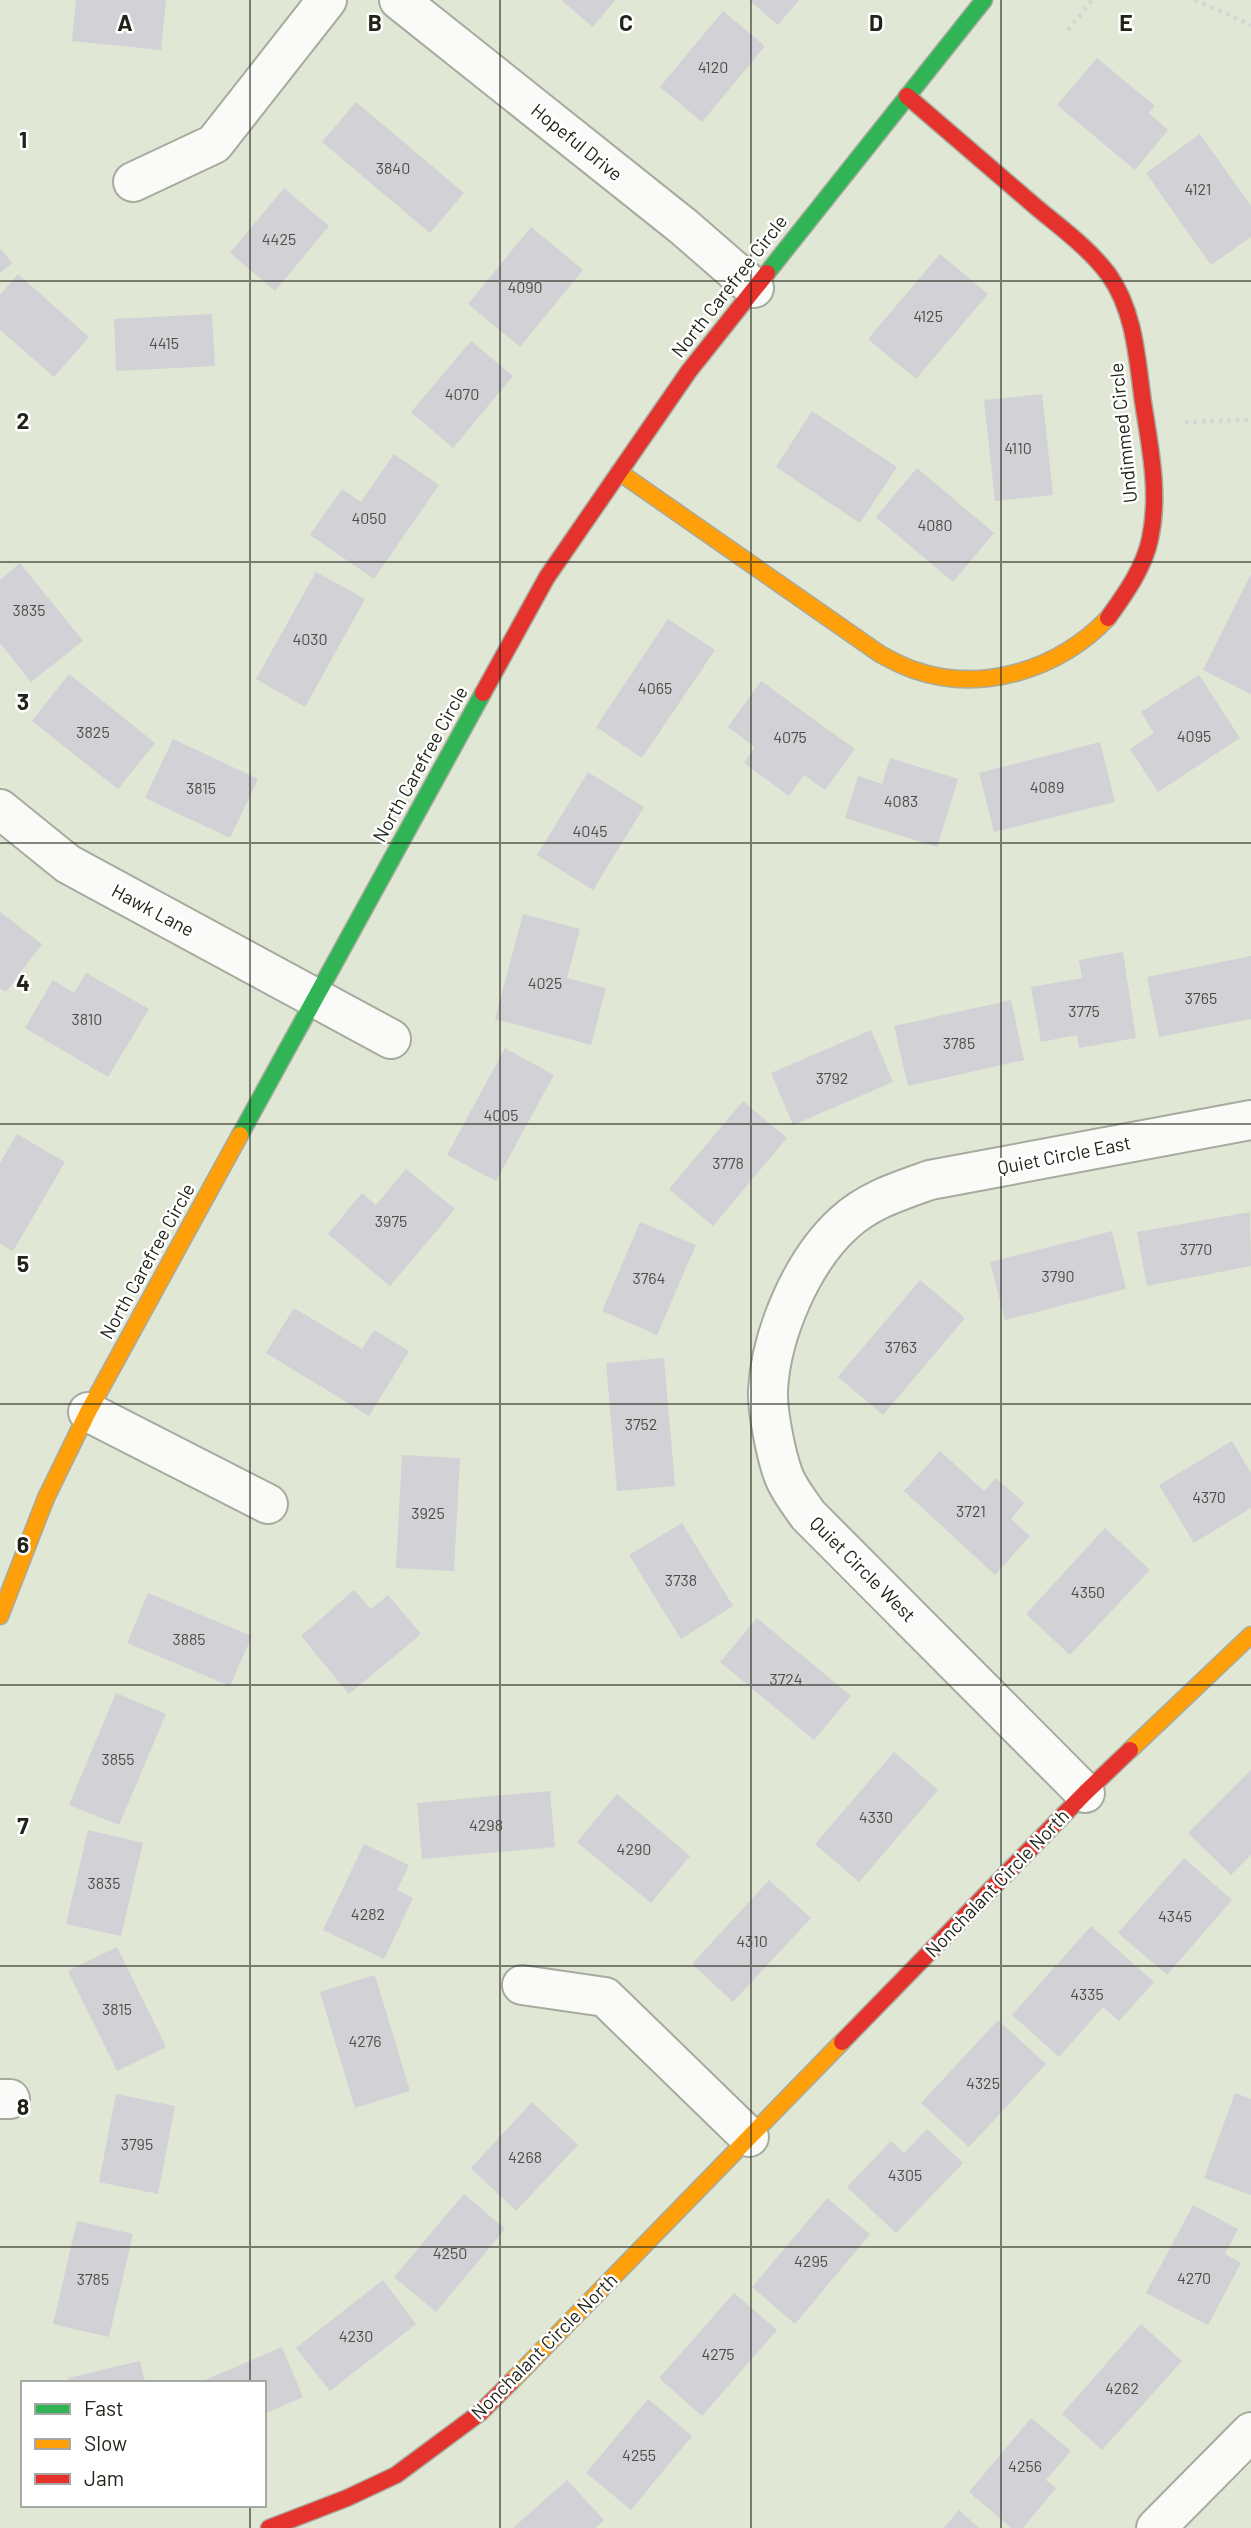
<svg xmlns="http://www.w3.org/2000/svg" width="1251" height="2528" font-family="Barlow,sans-serif">
<rect width="100%" height="100%" fill="#e1e7d5"/>
<!-- building -->
<g fill="#d2d1d5">
<polygon points="76,0 166,0 161,50 72,41"/>
<polygon points="561,0 615,0 593,27"/>
<polygon points="749,0 799,0 778,25"/>
<polygon points="723,11 765,46 702,122 660,87"/>
<polygon points="1097,58 1155,106 1149,113 1168,130 1135,170 1057,105"/>
<polygon points="356,102 464,193 430,233 322,142"/>
<polygon points="1200,134 1251,206 1251,237 1211,265 1146,173"/>
<polygon points="284,188 329,226 275,291 230,253"/>
<polygon points="531,227 583,270 520,347 468,304"/>
<polygon points="0,248 12,263 0,273"/>
<polygon points="940,254 988,294 916,379 868,339"/>
<polygon points="18,274 89,337 54,377 0,330 0,295"/>
<polygon points="212,314 215,366 116,371 114,319"/>
<polygon points="471,341 513,376 453,448 411,412"/>
<polygon points="1042,394 1053,495 995,501 984,400"/>
<polygon points="812,411 897,467 860,523 776,467"/>
<polygon points="394,454 439,485 374,579 310,535 342,489 361,502"/>
<polygon points="917,468 994,533 953,582 876,517"/>
<polygon points="20,563 83,641 31,682 0,643 0,580"/>
<polygon points="316,572 365,599 305,707 256,679"/>
<polygon points="1251,574 1251,694 1203,670"/>
<polygon points="668,619 715,650 642,758 596,727"/>
<polygon points="69,674 155,743 118,789 32,721"/>
<polygon points="1199,675 1240,738 1158,792 1130,749 1154,733 1141,712"/>
<polygon points="761,681 855,749 825,790 804,775 789,796 744,763 755,747 728,727"/>
<polygon points="173,739 258,779 230,838 145,798"/>
<polygon points="1100,742 1115,802 994,832 979,773"/>
<polygon points="890,758 958,779 937,847 845,818 858,776 882,784"/>
<polygon points="588,772 644,807 593,890 537,855"/>
<polygon points="0,912 42,944 6,992 0,988"/>
<polygon points="523,914 580,929 567,978 606,988 591,1045 495,1019"/>
<polygon points="1123,952 1136,1038 1079,1048 1077,1035 1041,1042 1031,987 1082,978 1079,960"/>
<polygon points="1251,956 1251,1019 1159,1037 1147,977"/>
<polygon points="86,973 149,1009 108,1077 25,1028 53,980 74,993"/>
<polygon points="1011,1000 1024,1060 908,1086 894,1026"/>
<polygon points="871,1030 893,1082 793,1125 771,1073"/>
<polygon points="505,1048 554,1075 496,1181 447,1155"/>
<polygon points="743,1101 787,1138 713,1226 669,1189"/>
<polygon points="17,1134 65,1162 13,1251 0,1244 0,1163"/>
<polygon points="406,1169 455,1209 390,1286 328,1234 362,1193 376,1205"/>
<polygon points="1250,1212 1251,1266 1147,1286 1137,1232"/>
<polygon points="640,1222 696,1245 657,1335 602,1311"/>
<polygon points="1112,1231 1126,1289 1005,1320 990,1262"/>
<polygon points="920,1280 965,1318 883,1415 838,1377"/>
<polygon points="294,1308 362,1349 374,1330 409,1351 369,1416 266,1353"/>
<polygon points="664,1358 675,1486 617,1491 606,1363"/>
<polygon points="1232,1441 1251,1473 1251,1508 1194,1543 1159,1485"/>
<polygon points="940,1451 984,1491 996,1478 1024,1503 1011,1519 1030,1536 995,1575 904,1491"/>
<polygon points="402,1455 460,1458 454,1571 396,1568"/>
<polygon points="682,1523 733,1606 681,1639 629,1555"/>
<polygon points="1105,1528 1150,1570 1070,1655 1026,1614"/>
<polygon points="354,1590 371,1609 388,1595 421,1634 349,1694 301,1636"/>
<polygon points="148,1593 252,1636 230,1686 127,1643"/>
<polygon points="757,1618 851,1696 814,1740 720,1662"/>
<polygon points="116,1693 166,1714 119,1825 69,1805"/>
<polygon points="894,1752 938,1790 859,1882 815,1844"/>
<polygon points="1251,1770 1251,1855 1231,1875 1188,1833"/>
<polygon points="550,1791 555,1847 422,1859 417,1803"/>
<polygon points="617,1794 690,1856 651,1903 577,1842"/>
<polygon points="88,1830 143,1843 121,1936 66,1924"/>
<polygon points="364,1844 409,1865 397,1890 413,1898 384,1959 323,1930"/>
<polygon points="1184,1858 1232,1900 1167,1975 1118,1933"/>
<polygon points="769,1880 811,1918 733,2002 692,1964"/>
<polygon points="1091,1926 1154,1982 1119,2021 1103,2007 1059,2057 1012,2015"/>
<polygon points="117,1947 166,2047 117,2071 68,1971"/>
<polygon points="375,1975 410,2091 355,2108 320,1992"/>
<polygon points="998,2020 1046,2064 969,2147 921,2103"/>
<polygon points="1235,2093 1251,2099 1251,2195 1204,2178"/>
<polygon points="116,2094 175,2106 158,2194 99,2182"/>
<polygon points="532,2102 578,2145 516,2211 471,2168"/>
<polygon points="927,2129 963,2163 896,2233 847,2187 891,2141 904,2153"/>
<polygon points="464,2194 505,2229 436,2312 394,2277"/>
<polygon points="827,2198 870,2234 795,2324 752,2287"/>
<polygon points="1193,2205 1238,2229 1225,2254 1241,2263 1208,2325 1146,2293"/>
<polygon points="77,2221 133,2234 109,2337 53,2324"/>
<polygon points="383,2280 416,2324 330,2391 296,2348"/>
<polygon points="734,2293 777,2330 702,2416 659,2378"/>
<polygon points="1141,2324 1182,2361 1102,2450 1062,2414"/>
<polygon points="282,2347 303,2397 264,2414 264,2383 198,2383"/>
<polygon points="140,2361 145,2383 69,2383 68,2378"/>
<polygon points="648,2399 692,2436 631,2510 586,2473"/>
<polygon points="1031,2418 1071,2451 1046,2480 1056,2488 1023,2528 1011,2528 969,2492"/>
<polygon points="567,2480 604,2520 595,2528 513,2528"/>
<polygon points="959,2510 979,2528 944,2528"/>
</g>
<g fill="none" stroke-linecap="round" stroke-linejoin="round">
<!-- street casing -->
<g stroke="#a6ab9d" stroke-width="42">
<g id="street">
<polyline points="399,0 684,227 754,288"/>
<polyline points="133,182 214,144 327,0"/>
<polyline points="0,809 68,864 391,1039"/>
<polyline points="88,1412 268,1504"/>
<path d="M1085,1793L808,1515C800,1503 788,1489 783,1474C776,1455 767,1410 768,1390C771,1334 802,1261 844,1223C869,1200 899,1191 930,1180L1251,1120"/>
<polyline points="522,1985 605,1997 749,2137"/>
<polyline points="0,2099 10,2099"/>
<polyline points="1156,2528 1251,2432"/>
</g>
</g>
<!-- fast casing -->
<g stroke="#a6ab9d" stroke-width="19">
<g id="fast">
<polyline points="767,273 984,0"/>
<polyline points="240,1135 483,693"/>
</g>
</g>
<!-- slow casing -->
<g stroke="#a6ab9d" stroke-width="19">
<g id="slow">
<path d="M619,472L880,654C891,660 902,666 914,670C983,694 1059,669 1108,618"/>
<polyline points="0,1616 46,1498 88,1412 240,1135"/>
<polyline points="1130,1750 1251,1635"/>
<polyline points="511,2382 842,2042"/>
</g>
</g>
<!-- jam casing -->
<g stroke="#a6ab9d" stroke-width="19">
<g id="jam">
<path d="M907,96C950,133 993,170 1036,207C1061,228 1089,248 1109,275C1135,312 1137,359 1143,402C1150,447 1160,494 1150,539C1144,568 1125,594 1108,618"/>
<polyline points="483,693 547,577 689,371 767,273"/>
<polyline points="842,2042 1085,1793 1130,1750"/>
<polyline points="269,2528 347,2498 396,2475 481,2412 511,2382"/>
</g>
</g>
<!-- path -->
<g stroke="#d4d7d1" stroke-width="4.5" stroke-dasharray="3.5 5" stroke-linecap="butt">
<polyline points="1195,0 1251,25"/>
<polyline points="1068,30 1092,0"/>
<polyline points="1185,422 1251,420"/>
</g>
<!-- street -->
<use href="#street" stroke="#fafbf9" stroke-width="38"/>
<!-- fast -->
<use href="#fast" stroke="#30b455" stroke-width="16"/>
<!-- slow -->
<use href="#slow" stroke="#ff9f0a" stroke-width="16"/>
<!-- jam -->
<use href="#jam" stroke="#e5322d" stroke-width="16"/>
</g>
<!-- grid -->
<path fill="none" stroke="#212519" stroke-width="2" stroke-opacity="0.55" d="M250,0V2383M500,0V2528M751,0V2528M1001,0V2528M0,281H1251M0,562H1251M0,843H1251M0,1124H1251M0,1404H1251M0,1685H1251M0,1966H1251M0,2247H1251M250,2505V2528"/>
<g text-anchor="middle" stroke-width="5" stroke-linejoin="round" paint-order="stroke">
<!-- number labels -->
<g font-size="16" fill="#4d5048">
<text x="713" y="73">4120</text>
<text x="393" y="174">3840</text>
<text x="1198" y="195">4121</text>
<text x="279" y="245">4425</text>
<text x="525" y="293">4090</text>
<text x="928" y="322">4125</text>
<text x="164" y="349">4415</text>
<text x="462" y="400">4070</text>
<text x="1018" y="454">4110</text>
<text x="369" y="524">4050</text>
<text x="935" y="531">4080</text>
<text x="29" y="616">3835</text>
<text x="310" y="645">4030</text>
<text x="655" y="694">4065</text>
<text x="93" y="738">3825</text>
<text x="1194" y="742">4095</text>
<text x="790" y="743">4075</text>
<text x="1047" y="793">4089</text>
<text x="201" y="794">3815</text>
<text x="901" y="807">4083</text>
<text x="590" y="837">4045</text>
<text x="545" y="989">4025</text>
<text x="1201" y="1004">3765</text>
<text x="1084" y="1017">3775</text>
<text x="87" y="1025">3810</text>
<text x="959" y="1049">3785</text>
<text x="832" y="1084">3792</text>
<text x="501" y="1121">4005</text>
<text x="728" y="1169">3778</text>
<text x="391" y="1227">3975</text>
<text x="1196" y="1255">3770</text>
<text x="1058" y="1282">3790</text>
<text x="649" y="1284">3764</text>
<text x="901" y="1353">3763</text>
<text x="641" y="1430">3752</text>
<text x="1209" y="1503">4370</text>
<text x="971" y="1517">3721</text>
<text x="428" y="1519">3925</text>
<text x="681" y="1586">3738</text>
<text x="1088" y="1598">4350</text>
<text x="189" y="1645">3885</text>
<text x="786" y="1685">3724</text>
<text x="118" y="1765">3855</text>
<text x="876" y="1823">4330</text>
<text x="486" y="1831">4298</text>
<text x="634" y="1855">4290</text>
<text x="104" y="1889">3835</text>
<text x="368" y="1920">4282</text>
<text x="1175" y="1922">4345</text>
<text x="752" y="1947">4310</text>
<text x="1087" y="2000">4335</text>
<text x="117" y="2015">3815</text>
<text x="365" y="2047">4276</text>
<text x="983" y="2089">4325</text>
<text x="137" y="2150">3795</text>
<text x="525" y="2163">4268</text>
<text x="905" y="2181">4305</text>
<text x="450" y="2259">4250</text>
<text x="811" y="2267">4295</text>
<text x="1194" y="2284">4270</text>
<text x="93" y="2285">3785</text>
<text x="356" y="2342">4230</text>
<text x="718" y="2360">4275</text>
<text x="1122" y="2394">4262</text>
<text x="639" y="2461">4255</text>
<text x="1025" y="2472">4256</text>
</g>
<!-- street labels -->
<g font-size="19" fill="#212519" stroke="#fff">
<text transform="translate(577 142) rotate(39)" y="7">Hopeful Drive</text>
<text transform="translate(729 286) rotate(-52)" y="7">North Carefree Circle</text>
<text transform="translate(1123 433) rotate(-96)" y="7">Undimmed Circle</text>
<text transform="translate(420 764) rotate(-61)" y="7">North Carefree Circle</text>
<text transform="translate(153 910) rotate(28)" y="7">Hawk Lane</text>
<text transform="translate(1064 1155) rotate(-11)" y="7">Quiet Circle East</text>
<text transform="translate(147 1261) rotate(-61)" y="7">North Carefree Circle</text>
<text transform="translate(863 1569) rotate(45)" y="7">Quiet Circle West</text>
<text transform="translate(997 1883) rotate(-46)" y="7">Nonchalant Circle North</text>
<text transform="translate(544 2346) rotate(-45)" y="7">Nonchalant Circle North</text>
</g>
</g>
<g font-size="23" text-anchor="middle" font-weight="bold" fill="#212519" stroke="#fff" stroke-width="5" stroke-linejoin="round" paint-order="stroke">
<text x="125" y="31">A</text>
<text x="375" y="31">B</text>
<text x="626" y="31">C</text>
<text x="876" y="31">D</text>
<text x="1126" y="31">E</text>
<text x="23" y="148">1</text>
<text x="23" y="429">2</text>
<text x="23" y="710">3</text>
<text x="23" y="991">4</text>
<text x="23" y="1272">5</text>
<text x="23" y="1553">6</text>
<text x="23" y="1834">7</text>
<text x="23" y="2115">8</text>
</g>
<!-- legend -->
<rect x="21" y="2381" width="245" height="126" fill="#ffffff" stroke="#a6a8a3" stroke-width="2"/>
<rect x="35" y="2404" width="35" height="10" fill="#30b455" stroke="#a6a8a3" stroke-width="2"/>
<text x="84" y="2416" font-size="21" fill="#212519">Fast</text>
<rect x="35" y="2439" width="35" height="10" fill="#ff9f0a" stroke="#a6a8a3" stroke-width="2"/>
<text x="84" y="2451" font-size="21" fill="#212519">Slow</text>
<rect x="35" y="2474" width="35" height="10" fill="#e5322d" stroke="#a6a8a3" stroke-width="2"/>
<text x="84" y="2486" font-size="21" fill="#212519">Jam</text>
</svg>
